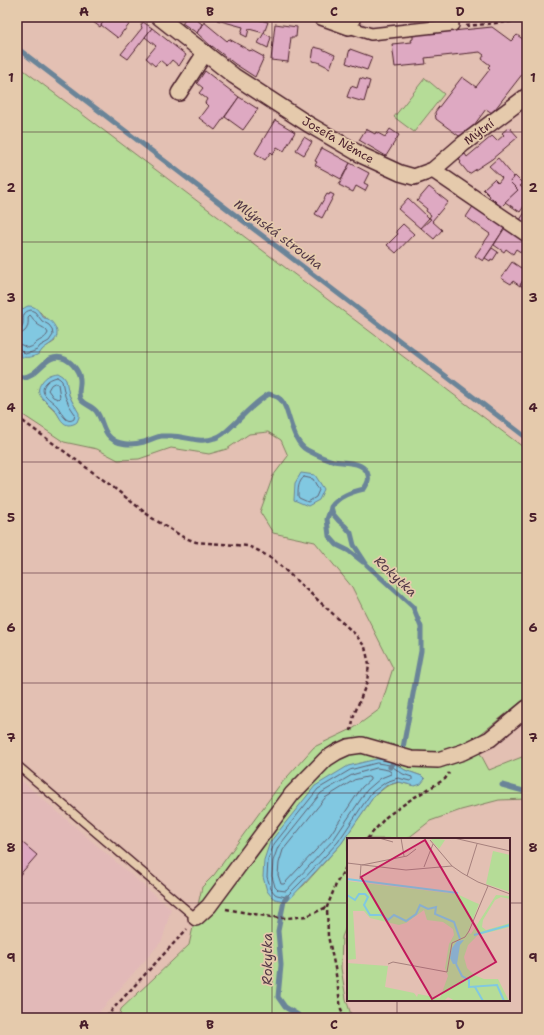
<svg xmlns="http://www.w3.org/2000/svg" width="544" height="1035" font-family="'Shantell Sans',sans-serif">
<rect width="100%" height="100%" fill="#e3c0b3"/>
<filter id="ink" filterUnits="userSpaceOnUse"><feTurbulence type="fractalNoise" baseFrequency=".025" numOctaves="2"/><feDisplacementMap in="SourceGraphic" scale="8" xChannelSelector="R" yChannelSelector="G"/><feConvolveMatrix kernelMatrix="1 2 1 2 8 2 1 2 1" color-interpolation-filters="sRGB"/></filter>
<g filter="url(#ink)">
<!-- built -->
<polygon fill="#e2b9b8" points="17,777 171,909 162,941 94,1018 17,1018"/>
<!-- green -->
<g fill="#b5dc97" stroke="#807e61" fill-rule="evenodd">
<path d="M17,65L527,450V697L473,740L489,770L527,755V799L499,800L461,810L430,821L407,839H348V922L342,937L341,968L346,999L352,1018H94L97,1014H120L121,1009L189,945L202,887L214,875L279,786L314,747L354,728L380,709L393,668L352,587L315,542L273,533L260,512L273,476L288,456L281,440L268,432L249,434L227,449L209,454L171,448L139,459L118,460L97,449L64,442L17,411V350L19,354L40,352C43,347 50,345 55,341L48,319L45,318L40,312L23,309C18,316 20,317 19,324L17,326ZM67,388C69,396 72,402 76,408L60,418C54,406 41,402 38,389ZM391,761L405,770L422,776L415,786L399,782L387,786L374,796L341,844L304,885L284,901Z"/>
<polygon points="425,78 444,94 414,132 394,117"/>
</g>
<!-- water -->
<g fill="#81c8e1" stroke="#6b8498">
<path d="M28,306C36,306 38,310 42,316C45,320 44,317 48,319C52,321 56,327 57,332C58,342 48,344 42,350C41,351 41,352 40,353C35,357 28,358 22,357L17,350V326L19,324C19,322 19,320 19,318C18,312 23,308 28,306Z"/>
<path d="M58,373L63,376L66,380L69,395L73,403L79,413V417L77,422C75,424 71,425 68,425C60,423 59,414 54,409C47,401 32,395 42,382C46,376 51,374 58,373Z"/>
<polygon points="301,473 315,475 324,489 319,500 308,506 294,500 295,483"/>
<polygon points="377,759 391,761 405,770 422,776 425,779 421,784 415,786 399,782 387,785 374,796 341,844 288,901 283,902 284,901 275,899 272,897 267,891 263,877 264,860 270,842 315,786 348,766"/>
</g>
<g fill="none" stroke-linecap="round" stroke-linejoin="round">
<!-- shore -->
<g stroke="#606374" stroke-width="1">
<path d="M17,329C30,327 16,313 31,310L35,312L42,321L49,325L52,329L53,335L49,341L40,346L37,350L32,352L25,354L20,349H17"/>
<path d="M17,334C27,334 29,326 28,317L30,315C33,318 34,321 37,324C42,328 45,327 48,333C45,339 41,339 36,343C33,346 32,347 27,348L22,345L17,344"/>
<path d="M57,377L60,379L62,381L65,396L69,405L75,414L74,419C71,421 69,421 66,419C62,416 60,409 57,406C51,399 37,394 46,383C48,380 53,378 57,377Z"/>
<polygon points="55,383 58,384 60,397 58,399 53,397 48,390 51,385"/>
<path d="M304,477L313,479L319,490L316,497L308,502L299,498L298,496C298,489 298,482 304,477Z"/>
<polygon points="377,763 390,765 403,774 412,777 412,780 410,781 398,778 386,782 371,793 338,842 301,882 286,897 277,895 275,894 271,889 267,877 268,860 274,844 318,789 350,770"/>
<polygon points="377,768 388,770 391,772 391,774 381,778 367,790 334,839 286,891 278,890 275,887 272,876 273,861 278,847 321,793 352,775"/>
<polygon points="368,777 370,778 370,780 362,787 330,835 284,884 281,884 278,875 279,863 283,850 325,798 354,780"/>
</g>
<!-- stream -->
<g stroke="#6b8498" stroke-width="5">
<polyline points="17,48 527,438"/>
<path d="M17,376C19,376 21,377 23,377C39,377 46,350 65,359C73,363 81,373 80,383C80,389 77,395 81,400C85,405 92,406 96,411C102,418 102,428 108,435C116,446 133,445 144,442C150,440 156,437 161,436C164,436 168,436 171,436C186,436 200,444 215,438C222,436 227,431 232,426C244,415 255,402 269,394C272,395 277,396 280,399C285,403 286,409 288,415C292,427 296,444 307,450C315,454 324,459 333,461C344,463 361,461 367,472C370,479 368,483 364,489C351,492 339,496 331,507L333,514L339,521L345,526L351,533L354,545L367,565L413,607L421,627V651L402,753L390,767"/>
<polyline points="331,508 327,519 329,536 337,545 349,551 363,562"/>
<polyline points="502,785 527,792"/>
<polyline points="287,897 284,901 278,931 281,965 278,997 285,1007 298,1015 299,1018"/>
</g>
</g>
<!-- building -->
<g fill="#dea9c2" stroke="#4a1f2b">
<polygon points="98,17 107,17 100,27 93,22"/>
<polygon points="107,17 135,17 124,31 124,30 118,38 101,25"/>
<polygon points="183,17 197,17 199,19 197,20 202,24 197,33 182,23 185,19"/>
<polygon points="218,17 249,17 268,22 264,33 249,29 247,37 241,34 243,27 217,20"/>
<polygon points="143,22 152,28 128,59 121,54 142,28 141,25"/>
<polygon points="204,22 227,41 229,39 250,51 251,50 264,57 255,77 235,64 212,46 212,47 197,33"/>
<polygon points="275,24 297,27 296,37 291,37 288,62 271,60"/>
<polygon points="492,27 511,41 517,35 527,42 527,68 492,113 486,109 466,136 459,136 436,119 435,112 462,77 476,87 490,69 488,67 490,65 482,59 484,55 480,52 425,58 426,64 395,67 392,44 412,42 411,40 413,39 413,35"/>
<polygon points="152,28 186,55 179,66 172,60 167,66 160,60 155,66 146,58 156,46 145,37"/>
<polygon points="264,33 271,37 268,48 258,43"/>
<polygon points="314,47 322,49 335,55 330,68 318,62 312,61"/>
<polygon points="350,49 372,57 367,70 346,63"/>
<polygon points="205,71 239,97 215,130 199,118 208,106 205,103 207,99 199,93 203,88 197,83"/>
<polygon points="360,78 370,81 364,102 347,97 351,86 357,88"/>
<polygon points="239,97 258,109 243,130 225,117"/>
<polygon points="275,120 295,132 284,151 277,147 273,154 271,152 265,160 255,153"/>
<polygon points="509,127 518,137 492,159 469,174 460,163 461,162 459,159 465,154 467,157 492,136 497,141 504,135 502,133"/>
<polygon points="366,129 375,134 376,132 385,137 390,129 399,135 386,156 359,140"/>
<polygon points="304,137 312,142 304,155 296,150"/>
<polygon points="322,148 350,163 341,179 315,165 317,162 315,161"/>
<polygon points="498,158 514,177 510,182 518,190 501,207 492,198 490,199 489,198 490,196 483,189 494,179 498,183 502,178 489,166"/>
<polygon points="350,163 369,173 364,183 368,185 365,191 356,186 353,192 339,185"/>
<polygon points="515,176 523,184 520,186 527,191 527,202 520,212 505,202 518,190 510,182"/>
<polygon points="429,187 448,202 432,221 442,230 434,239 421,228 431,219 429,218 431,215 426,211 427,209 417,201"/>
<polygon points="330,193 334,195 322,218 315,214 327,194 329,195"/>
<polygon points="408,198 429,218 420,228 398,209"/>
<polygon points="474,205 506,226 483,261 475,256 490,234 466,217"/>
<polygon points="527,209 527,225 520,220"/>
<polygon points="403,224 414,234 396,253 387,245 398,234 396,231"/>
<polygon points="506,226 527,240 527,246 522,253 516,249 513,254 506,249 504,252 494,245"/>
<polygon points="492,248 498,252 493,260 491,259 490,261 485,258"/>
<polygon points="527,259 527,274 520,286 513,281 511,284 501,278 512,262 521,268"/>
<polygon points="527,274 527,289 520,285"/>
<polygon points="17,838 37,855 17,878"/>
</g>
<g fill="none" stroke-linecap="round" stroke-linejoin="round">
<!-- service casing -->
<g stroke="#4a1f2b" stroke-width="10">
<polyline id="service" points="17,765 196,918"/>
</g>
<!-- pedestrian casing -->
<g stroke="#4a1f2b" stroke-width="14">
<polyline id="pedestrian" points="349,27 371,34 453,25"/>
</g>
<!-- minor casing -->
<g stroke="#4a1f2b" stroke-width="18">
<g id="minor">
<polyline points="159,17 234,76 308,124 363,156 400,173 414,177 433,170 463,144 527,96"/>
<polyline points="321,17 349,27 353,17"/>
<polyline points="179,93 205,53"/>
<polyline points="433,170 527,234"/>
<polyline points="196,918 209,906 292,794 326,759 337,752 348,747 362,745 411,759 438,760 463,752 490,739 527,708"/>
</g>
</g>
<!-- path -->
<g stroke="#4a1f2b" stroke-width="2.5" stroke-dasharray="4 3" stroke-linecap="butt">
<polyline points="466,26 527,20"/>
<polyline points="17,417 109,484 152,518 183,537 196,542 248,546 259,551 274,560 355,634 365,647 369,664 367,682 354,715 351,731"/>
<polyline points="367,839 386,817 410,800 445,779 449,773"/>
<polyline points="226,909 271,917 287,918 307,916 327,907"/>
<polyline points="107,1018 112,1010 187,929"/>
<polyline points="345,1018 341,1009 335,968 328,936 327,907 337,882 348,864"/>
</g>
<!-- service -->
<use href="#service" stroke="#e5caac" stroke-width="7"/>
<!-- pedestrian -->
<use href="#pedestrian" stroke="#e5caac" stroke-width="11"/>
<!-- minor -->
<use href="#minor" stroke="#e5caac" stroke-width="15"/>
</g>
</g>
<!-- grid -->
<path fill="none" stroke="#4a1f2b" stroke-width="1" stroke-opacity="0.55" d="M147,17V1018M272,17V1018M397,17V839M17,132H527M17,242H527M17,352H527M17,462H527M17,573H527M17,683H527M17,793H527M17,903H348M509,903H527M397,1000V1018"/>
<g text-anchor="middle" stroke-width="3.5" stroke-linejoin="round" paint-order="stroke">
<!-- street labels -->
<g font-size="12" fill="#4a1f2b" stroke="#e5caac">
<text transform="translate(479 132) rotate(-37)" y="4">Mýtní</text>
<text transform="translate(338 140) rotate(30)" y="4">Josefa Němce</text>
</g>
<!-- water labels -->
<g font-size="13" font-style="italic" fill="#523846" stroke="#e5caac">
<text transform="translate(279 234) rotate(37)" y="5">Mlýnská strouha</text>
<text transform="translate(396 576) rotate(43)" y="5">Rokytka</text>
<text transform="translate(267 959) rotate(-90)" y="5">Rokytka</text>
</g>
</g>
<!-- overview -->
<g transform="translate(347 838)">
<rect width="163" height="163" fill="#e3c0b3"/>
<path d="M86,0L98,2L92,11L84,2ZM146,13L163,17V54L139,46ZM0,43L110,56L127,64L132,66L121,94L124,96L149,57L163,58V61L154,59L148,62L136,82L135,89L139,92L163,85V89L131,97L121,107L117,119L120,130L127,137L137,141H151L162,163H108L101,159L97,163H0V125L41,128L38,149L67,155L70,159L71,156L93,160L101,138L98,130L102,106L107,97L106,91L96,84L80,82L77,72L59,85L52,87L23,80L17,73H6L9,121L0,122Z" fill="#b5dc97"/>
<path d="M117,102L113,107L110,126H106L103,120L105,110L110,103Z" fill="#81c8e1"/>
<path fill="none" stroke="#81c8e1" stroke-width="2" d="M0,41L111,55M0,57L8,62L12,56H18L21,59L17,67L23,77H35L41,82L47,77L59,83L69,76L73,67L81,71L89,69L88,76L107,84L113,101M127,97L163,87M109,126L115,138L122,142V149L150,147L157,163M128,149L136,163"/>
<path fill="none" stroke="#a6807d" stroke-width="1" d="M54,0L57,18M107,0L163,13M0,1L32,0L46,4M83,2L105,28L115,35L131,44L163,56M0,25L59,32L105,28M15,27L60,18L69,11M77,29L86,6M120,38L130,6M13,41L14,27M41,126L46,124L100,134L105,105L118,99L122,93L141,48"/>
<path fill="#c2185b" fill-opacity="0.15" stroke="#c2185b" stroke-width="2" d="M78,2L149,124L85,161L14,39Z"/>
<rect width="163" height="163" fill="none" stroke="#4a1f2b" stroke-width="2"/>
</g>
<!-- margin -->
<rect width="544" height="1035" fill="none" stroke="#e5caac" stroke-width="44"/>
<rect x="22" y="22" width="500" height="991" fill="none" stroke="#4a1f2b" stroke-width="1.5"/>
<g font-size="13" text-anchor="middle" font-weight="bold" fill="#4a1f2b">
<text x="84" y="16">A</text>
<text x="210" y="16">B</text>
<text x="334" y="16">C</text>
<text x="460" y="16">D</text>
<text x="11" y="82">1</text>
<text x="533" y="82">1</text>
<text x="11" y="192">2</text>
<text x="533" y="192">2</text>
<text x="11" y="302">3</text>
<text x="533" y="302">3</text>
<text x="11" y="412">4</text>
<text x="533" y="412">4</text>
<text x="11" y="522">5</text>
<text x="533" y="522">5</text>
<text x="11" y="632">6</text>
<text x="533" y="632">6</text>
<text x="11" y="742">7</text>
<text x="533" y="742">7</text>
<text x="11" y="852">8</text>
<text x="533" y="852">8</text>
<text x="11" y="962">9</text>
<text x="533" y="962">9</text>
<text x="84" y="1029">A</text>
<text x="210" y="1029">B</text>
<text x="334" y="1029">C</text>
<text x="460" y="1029">D</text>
</g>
</svg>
